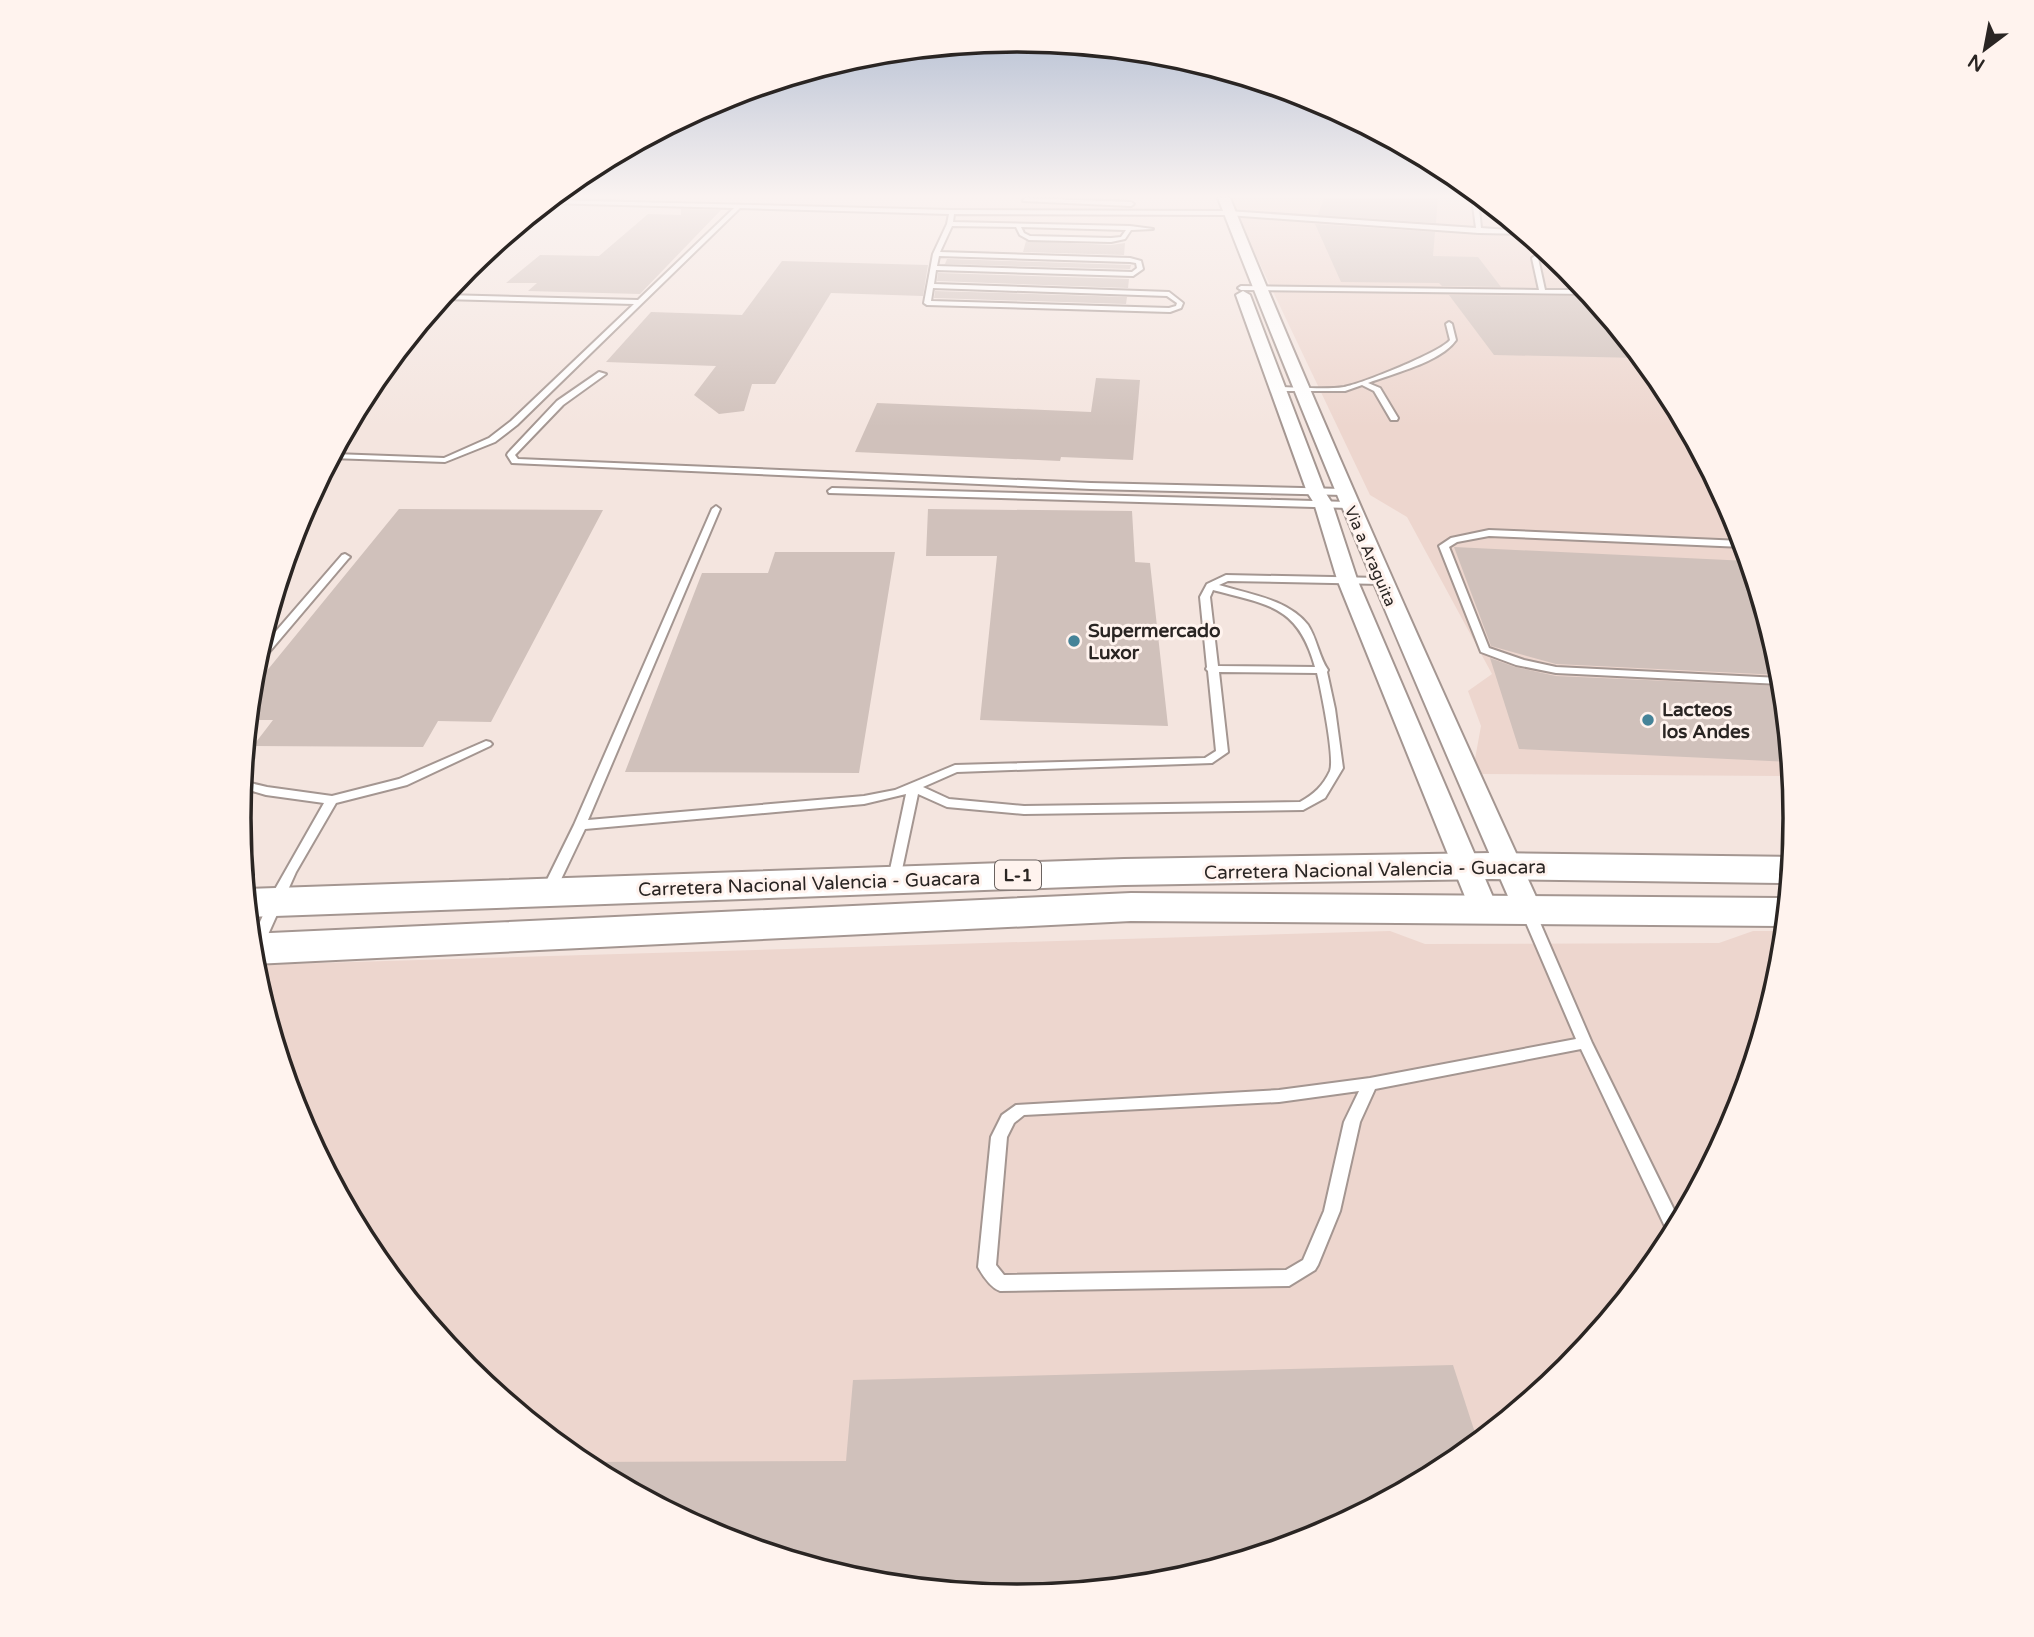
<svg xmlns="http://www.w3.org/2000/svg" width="2034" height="1637" font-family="'Varela Round',sans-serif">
<rect width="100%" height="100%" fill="#f4e5df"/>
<!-- built -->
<g fill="#edd6ce">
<polygon points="1232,198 1482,198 1568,268 1664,386 1736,521 1780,667 1791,776 1482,774 1475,759 1481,726 1468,691 1492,674 1407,517 1370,495 1238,218"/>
<polygon points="1390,931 1425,944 1719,943 1753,931 1784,931 1780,971 1736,1117 1664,1251 1567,1369 1449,1466 865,1582 719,1537 584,1465 466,1369 370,1251 298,1116 253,965"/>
</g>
<!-- building -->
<g fill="#d0c1bb">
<polygon points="1324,198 1438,198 1436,223 1318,215"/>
<polygon points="681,209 721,210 640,294 528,291 537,283 506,283 540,255 599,256 648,214 681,215"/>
<polygon points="1315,224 1435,232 1433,256 1478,257 1501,287 1442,286 1439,283 1341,282"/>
<polygon points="1026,241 1111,245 1125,243 1124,255 1023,252"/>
<polygon points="947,259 1130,265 1131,265 1130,269 945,264"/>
<polygon points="782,261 928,265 923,296 831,293 775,384 752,384 744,411 719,414 694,395 716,366 606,362 651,312 742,315"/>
<polygon points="938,273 1129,279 1128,288 937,281"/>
<polygon points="935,291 1127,297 1126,304 934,298"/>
<polygon points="1449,295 1590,296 1641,358 1494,355"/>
<polygon points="1096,378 1140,380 1133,460 1061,457 1060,461 855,452 877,403 1091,412"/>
<polygon points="399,509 603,510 491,722 438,721 423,747 253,746 273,720 248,720 252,689"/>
<polygon points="928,509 1132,511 1135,562 1150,563 1168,726 980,720 997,556 926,556"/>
<polygon points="1454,547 1748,561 1781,675 1556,664 1491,646"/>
<polygon points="775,552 895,552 859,773 625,772 702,573 768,573"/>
<polygon points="1490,658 1515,667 1556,676 1782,686 1790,762 1519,749"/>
<polygon points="1453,1365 1478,1442 1449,1466 1314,1538 1168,1582 1017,1597 865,1582 719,1537 580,1462 846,1461 853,1380"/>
</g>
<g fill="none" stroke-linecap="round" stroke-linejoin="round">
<!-- lane casing -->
<g stroke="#a49691" stroke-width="4">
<g id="lane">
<polygon points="1025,198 1131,202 1134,204 1131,206 1023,201"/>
<path d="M1472,198H1478L1481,228L1522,231L1526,234L1479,233L1228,215L954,214L953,222L1130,226L1153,229L1131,230L1125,239L1111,242L1029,240L1020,235L1016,227L952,226L940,252L1130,258L1141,261L1143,269L1133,276L936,270L934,284L1169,292L1183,303L1181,308L1170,312L927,305L924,303L933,254L947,224L949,214L740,208L517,425L495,442L445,462L331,458L334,454L444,458L489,438L511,421L634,304L442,299L445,295L638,300L734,208L546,203L549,200L952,210L1228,211L1476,228ZM1021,227L1126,230L1121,237L1111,238L1030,236L1024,233ZM939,256L1130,262L1136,263L1137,268L1132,272L937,266ZM933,288L1167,296L1177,303L1176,306L1169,308L931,301Z"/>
<polygon points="1535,256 1538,258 1545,290 1585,290 1588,294 1241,290 1238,288 1241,286 1539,290 1532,258"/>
<path d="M1449,322L1452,324L1456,340C1441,362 1394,373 1368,383L1380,388L1398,418L1397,420H1391L1374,391L1362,385L1345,391H1277L1273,389L1277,387C1297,387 1324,390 1344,387C1361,384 1441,352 1450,340L1446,324Z"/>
<polygon points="599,372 606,374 563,405 515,455 518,459 1091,483 1344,489 1348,492 1344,495 1091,489 512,463 507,455 508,453 557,401"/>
<polygon points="832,488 1349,502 1353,505 1349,508 829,493 828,491"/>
<path d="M716,506L720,509L588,820L864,796L895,790L955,765L1205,758L1216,751L1208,671L1206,669L1207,667L1200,597L1207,584L1226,575L1381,578L1386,581L1381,584L1228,581L1219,585C1248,594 1288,599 1308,625C1317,639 1319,657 1328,670L1327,672L1335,709L1343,768L1325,798L1303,810L1024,814L947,807L918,794L900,879L894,883L888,879L906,794L864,804L585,829L554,894L552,897H542L540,894L574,825L712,509ZM1213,590C1268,605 1298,605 1315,667L1218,666L1210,597ZM1219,672L1317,673C1321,690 1335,758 1330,771C1323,786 1314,794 1300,802L1024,806L949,799L923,787L957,772L1212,763L1228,752Z"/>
<polygon points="1489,530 1742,541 1743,547 1489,536 1457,542 1449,547 1489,648 1524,660 1556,667 1781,678 1782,684 1556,673 1516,665 1481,652 1439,546 1451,538"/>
<polygon points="345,554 350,557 348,559 259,664 254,665 258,652 342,555"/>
<polygon points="486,741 490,742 492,744 490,746 407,785 336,803 296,872 262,948 260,951 252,952 251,942 274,891 324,803 266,795 242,788 242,781 267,787 332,796 399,779"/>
<path d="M1528,906L1533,908L1535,911L1592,1043L1680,1222L1672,1236L1669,1235L1581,1049L1375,1089L1360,1122L1340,1211L1318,1265L1315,1270L1289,1286L1000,1291C990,1287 983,1276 978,1267L991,1137L1002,1115L1016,1105L1279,1090L1370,1078L1576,1039L1521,911L1523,908ZM1359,1091L1344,1122L1324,1211L1303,1260L1286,1270L1004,1275L996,1265L1007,1137L1014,1123L1024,1115L1279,1102Z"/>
</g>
</g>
<!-- street casing -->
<g stroke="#a49691" stroke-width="4">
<g id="street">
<path d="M1218,198H1230C1328,438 1434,674 1542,910L1538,917L1528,920L1518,917L1514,910C1411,674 1311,438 1218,198Z"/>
<polygon points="1243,291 1250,295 1325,492 1332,503 1357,579 1498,909 1494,916 1484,919 1474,916 1470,909 1337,579 1314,503 1307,492 1236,295"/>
</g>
</g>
<!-- primary casing -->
<g stroke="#a49691" stroke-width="4">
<g id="primary">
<polygon points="1491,853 1791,857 1789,883 1491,879 1124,885 248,917 246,889 1124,859"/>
<polygon points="1131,893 1787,898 1785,926 1131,921 253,964 250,934"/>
</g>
</g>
<!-- lane -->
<use href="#lane" fill="#fff" fill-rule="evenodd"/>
<!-- street -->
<use href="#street" fill="#fff" fill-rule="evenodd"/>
<!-- primary -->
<use href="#primary" fill="#fff" fill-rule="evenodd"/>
</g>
<!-- sky -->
<linearGradient id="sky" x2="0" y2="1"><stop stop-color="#aebad0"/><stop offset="0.46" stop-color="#faf3f1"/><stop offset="1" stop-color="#faf3f1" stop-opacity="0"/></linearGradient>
<rect width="2034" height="427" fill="url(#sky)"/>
<!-- markers -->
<g fill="#458398" stroke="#fff3ee" stroke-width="2.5">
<circle cx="1074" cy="641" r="7"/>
<circle cx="1648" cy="720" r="7"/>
</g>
<g text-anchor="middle" stroke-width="6" stroke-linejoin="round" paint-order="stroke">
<!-- far-street labels -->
<g font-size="16" fill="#2a2523" stroke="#fff3ee">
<text transform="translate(1371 556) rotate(67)" y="6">Via a Araguita</text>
</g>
<!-- shield labels -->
<rect fill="#fff3ee" stroke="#6a6360" stroke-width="2" x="995" y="860.5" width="46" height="29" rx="5"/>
<g font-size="18" font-weight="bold" fill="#2a2523">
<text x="1018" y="881">L-1</text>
</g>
<!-- poi labels -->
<g font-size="19" font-weight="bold" fill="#2a2523" stroke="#fff3ee" text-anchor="start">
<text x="1088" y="637">Supermercado<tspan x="1088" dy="22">Luxor</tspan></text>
<text x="1662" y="716">Lacteos<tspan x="1662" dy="22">los Andes</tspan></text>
</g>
<!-- street labels -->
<g font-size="19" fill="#2a2523" stroke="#fff3ee">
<text transform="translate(1375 869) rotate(-1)" y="7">Carretera Nacional Valencia - Guacara</text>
<text transform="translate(809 883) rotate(-2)" y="7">Carretera Nacional Valencia - Guacara</text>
</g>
</g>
<!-- crop -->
<path d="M0 0H2034V1637H0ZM251 818a766 766 0 1 1 1532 0a766 766 0 1 1-1532 0Z" fill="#fff3ee" fill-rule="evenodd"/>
<path fill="none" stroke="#2a2523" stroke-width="3.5" d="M251 818a766 766 0 1 1 1532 0a766 766 0 1 1-1532 0Z"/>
<!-- north arrow -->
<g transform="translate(1985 49) rotate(212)" stroke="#fff3ee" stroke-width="5" paint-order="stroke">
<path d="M0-5L12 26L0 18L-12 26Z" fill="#2a2523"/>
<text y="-10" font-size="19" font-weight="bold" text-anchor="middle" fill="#2a2523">N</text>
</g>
</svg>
